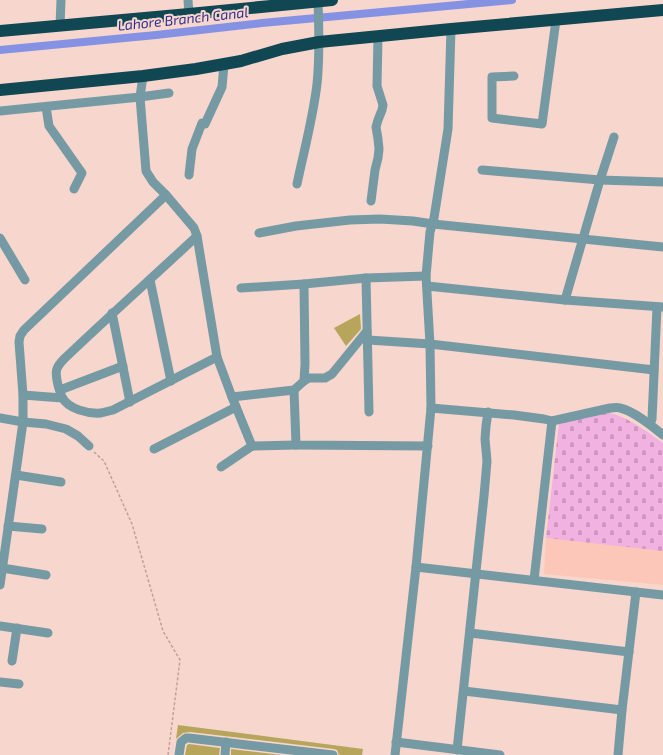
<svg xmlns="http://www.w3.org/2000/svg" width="663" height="755" font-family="'Exo 2',sans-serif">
<defs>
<pattern id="cemetery-stones" width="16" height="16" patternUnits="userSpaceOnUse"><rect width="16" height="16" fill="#f1b1e1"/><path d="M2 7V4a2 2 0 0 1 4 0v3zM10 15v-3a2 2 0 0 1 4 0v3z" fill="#d098c1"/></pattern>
</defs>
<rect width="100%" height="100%" fill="#f7d6cd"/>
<!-- built -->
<polygon fill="#fcc7b9" points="546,538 663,550 663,585 544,574"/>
<!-- cemetery -->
<path fill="url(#cemetery-stones)" d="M605,412C626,415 646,431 663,443V551L546,538L559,423Z"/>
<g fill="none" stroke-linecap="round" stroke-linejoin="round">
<!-- canal -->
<polyline stroke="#8592e3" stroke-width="8" points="0,50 156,35 262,23 512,0"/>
</g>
<!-- building -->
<g fill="#b7a55c">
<polygon points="360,314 361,329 346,346 334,328"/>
<polygon points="178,725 363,749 362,755 339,755 337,750 334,749 190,732 183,733 176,739"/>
<polygon points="189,744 220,748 219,755 185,755 187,745"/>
<polygon points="231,749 282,755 231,755"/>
</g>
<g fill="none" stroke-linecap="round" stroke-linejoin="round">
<!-- path -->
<polyline stroke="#c1a199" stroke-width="1.5" stroke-dasharray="3 2" stroke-linecap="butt" points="94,452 104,461 132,524 163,631 180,660 168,755"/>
<!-- minor -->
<g stroke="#759aa4" stroke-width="9">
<polyline points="188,0 189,14"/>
<polyline points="60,26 61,0"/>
<polyline points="143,76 140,97 146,171 153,182 166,195 194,228 197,236 217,357 232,397 252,446"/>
<polyline points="514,76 492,77 492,118 542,124 556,20"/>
<polyline points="46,107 49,126 82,173 74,189"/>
<polyline points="0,111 140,97 169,93"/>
<polyline points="482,170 600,180 663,182"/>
<polyline points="189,175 192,149 202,123 205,124 222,87 224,65"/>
<path d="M297,184C304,151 313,118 317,84C320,57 319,29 318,1"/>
<polyline points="371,201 375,170 378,158 379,149 378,139 376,127 378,120 382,110 383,105 377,86 378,36"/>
<polyline points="259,233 296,226 350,220 380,219 413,221 433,224 663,247"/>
<path d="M197,236C153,277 108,317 64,359C55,368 55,372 58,385C59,388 60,393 62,397C68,409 88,414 101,413C105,412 109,411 113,410L217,357"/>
<polyline points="0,238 25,280"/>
<polyline points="366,278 369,412"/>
<polyline points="150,280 171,381"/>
<polyline points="427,286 565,300 663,307"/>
<polyline points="241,288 304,284"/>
<polyline points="565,300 600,180 614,137"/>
<polyline points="112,313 130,402"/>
<polyline points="368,340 430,344 654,370"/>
<polyline points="304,381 305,364 304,284 366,278 426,276"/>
<polyline points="60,390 123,366"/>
<polyline points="294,390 296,445 428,446"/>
<polyline points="23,395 62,398"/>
<polyline points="232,397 294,390 304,381 309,378 325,378 332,374 367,331"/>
<path d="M431,408L514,415L544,419L552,421L610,408C613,408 617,407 620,408C634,411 652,426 663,435"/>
<polyline points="0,418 23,422 46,424 66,429 78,436 89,446"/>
<polyline points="650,424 652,419 657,307"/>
<polyline points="154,449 236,407"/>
<polyline points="221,467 252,446 296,445"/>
<polyline points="16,475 61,482"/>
<polyline points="8,526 42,529"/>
<polyline points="416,567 663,595"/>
<polyline points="2,568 46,575"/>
<polyline points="534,580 552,421"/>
<polyline points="0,585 23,422 23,395 19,342 20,336 24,330 166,195"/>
<polyline points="0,626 48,633"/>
<polyline points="470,633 629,652"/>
<polyline points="12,661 17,628"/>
<polyline points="0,682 19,684"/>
<polyline points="464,691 622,710"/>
<polyline points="396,742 500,755"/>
<polyline points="457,750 484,496 487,461 485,439 486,426 488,412"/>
<polyline points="179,755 181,742 186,738 189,738 333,755"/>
<polyline points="225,755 226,742"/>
<polyline points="395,755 416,567 431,408 430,344 426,276 430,232 434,218 448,129 451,29"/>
<polyline points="618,755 622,710 636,592"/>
</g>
<!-- highway -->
<g stroke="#114753" stroke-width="12">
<polyline points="0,31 189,14 332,0"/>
<polyline points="0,90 143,76 196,69 241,61 282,49 319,42 451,29 663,10"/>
</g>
</g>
<g text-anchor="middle" stroke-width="4" stroke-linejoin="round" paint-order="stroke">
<!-- water labels -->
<g font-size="14" font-style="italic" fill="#2f2f8d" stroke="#f7d6cd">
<text transform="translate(183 19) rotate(-6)" y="5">Lahore Branch Canal</text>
</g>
</g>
</svg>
